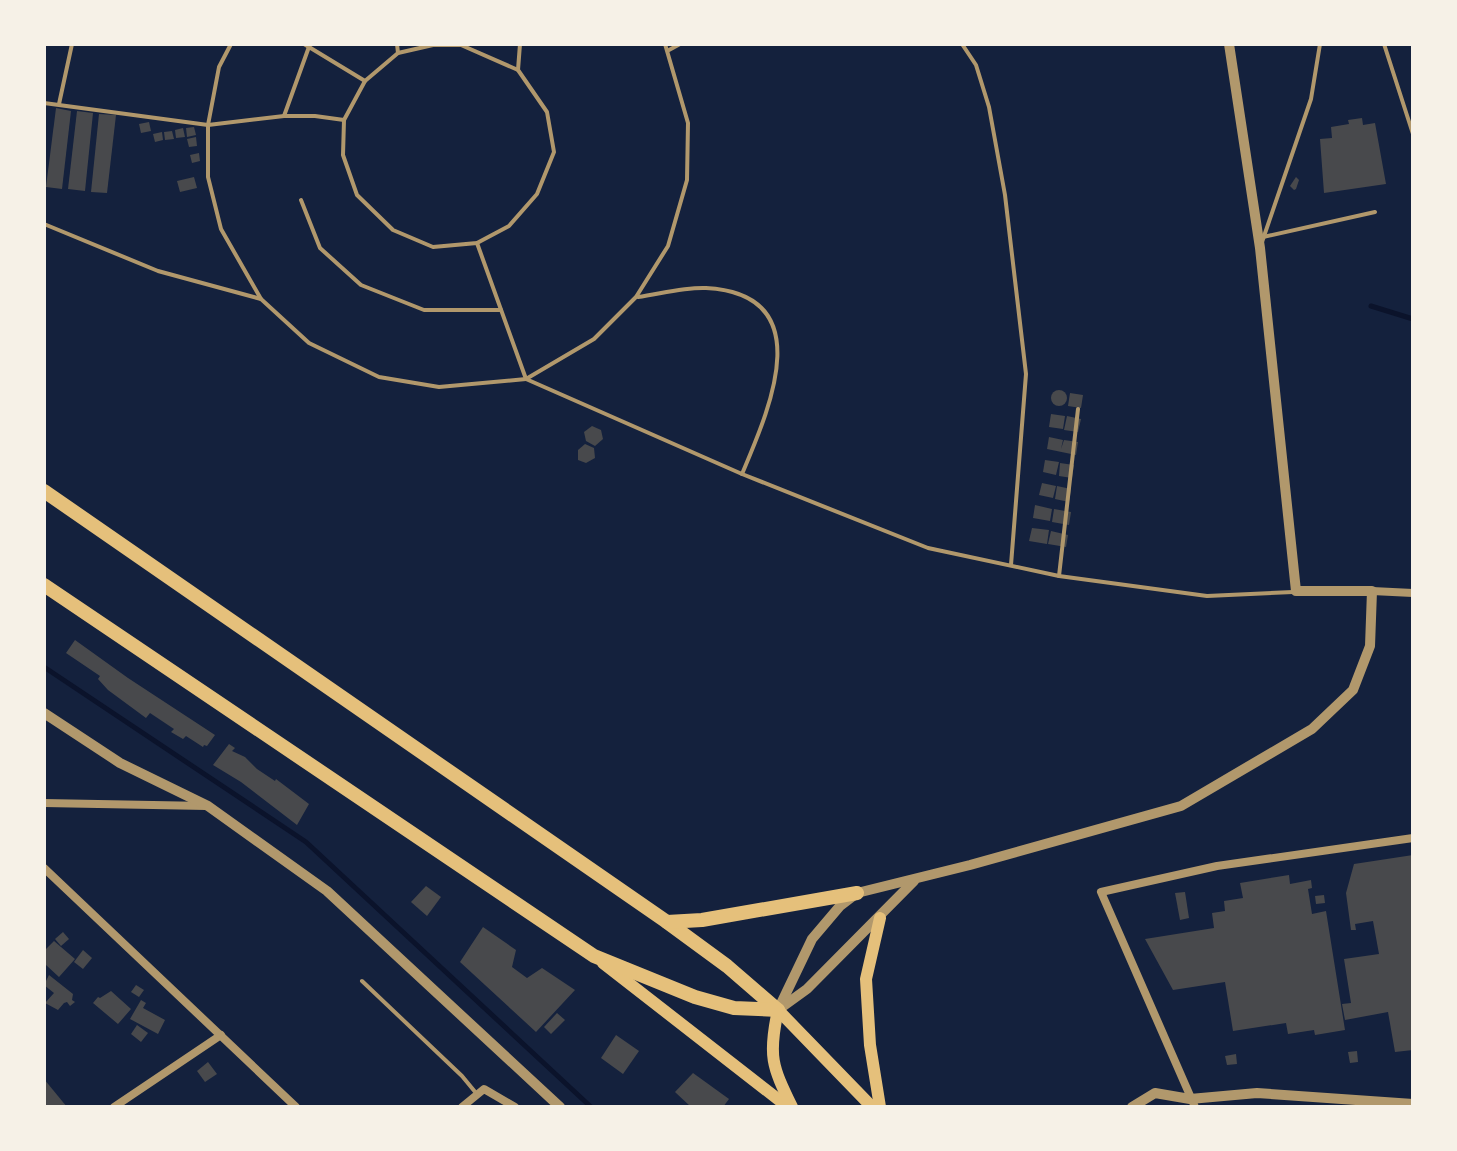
<svg xmlns="http://www.w3.org/2000/svg" width="1457" height="1151" font-family="Barlow,sans-serif">
<rect width="100%" height="100%" fill="#14213d"/>
<g fill="none" stroke-linecap="round" stroke-linejoin="round">
<!-- stream -->
<g stroke="#0b132b" stroke-width="5">
<polyline points="1371,306 1413,319"/>
<polyline points="44,667 306,842 591,1107"/>
</g>
</g>
<!-- building -->
<g fill="#48494c">
<polygon points="56,108 71,111 62,189 46,187"/>
<polygon points="77,111 93,113 85,191 68,189"/>
<polygon points="99,114 116,115 107,193 91,192"/>
<polygon points="1362,118 1363,125 1375,123 1386,184 1324,193 1320,139 1332,138 1331,127 1349,124 1348,120"/>
<polygon points="149,122 151,131 141,133 139,124"/>
<polygon points="194,127 196,135 187,137 186,128"/>
<polygon points="183,128 185,137 176,138 175,130"/>
<polygon points="172,131 174,139 165,140 164,132"/>
<polygon points="162,132 163,140 155,142 153,134"/>
<polygon points="196,137 197,146 189,147 187,139"/>
<polygon points="199,153 200,161 192,163 190,155"/>
<polygon points="194,177 197,188 180,192 177,181"/>
<polygon points="1296,177 1299,180 1296,189 1294,190 1290,186"/>
<circle cx="1059" cy="398" r="8"/>
<polygon points="1070,393 1083,395 1081,408 1068,406"/>
<polygon points="1051,414 1065,416 1063,429 1049,427"/>
<polygon points="1067,416 1081,419 1078,432 1064,430"/>
<polygon points="592,426 601,430 603,439 595,446 586,441 584,432"/>
<polygon points="1049,437 1063,440 1061,449 1064,440 1078,442 1076,455 1047,449"/>
<polygon points="585,444 594,448 595,458 586,463 578,460 578,450"/>
<polygon points="1045,460 1059,462 1056,475 1043,472"/>
<polygon points="1060,463 1074,465 1072,478 1059,476"/>
<polygon points="1042,483 1056,486 1053,498 1039,495"/>
<polygon points="1057,486 1071,489 1069,502 1055,499"/>
<polygon points="1035,505 1052,509 1050,521 1033,518"/>
<polygon points="1054,509 1071,512 1069,525 1052,522"/>
<polygon points="1032,528 1049,530 1047,544 1029,541"/>
<polygon points="1051,531 1068,535 1066,547 1048,544"/>
<polygon points="75,640 128,678 215,735 207,746 204,745 203,747 186,736 183,739 171,732 174,729 150,713 146,718 108,690 98,679 100,676 66,653"/>
<polygon points="229,744 235,748 232,751 245,757 257,769 275,781 276,779 309,804 297,825 241,782 213,765"/>
<polygon points="1413,855 1413,1050 1395,1052 1388,1012 1345,1020 1342,1004 1351,1003 1344,959 1379,954 1373,921 1355,924 1356,930 1351,930 1346,893 1354,864"/>
<polygon points="1289,875 1290,884 1311,880 1312,888 1308,889 1312,914 1326,911 1345,1030 1315,1035 1314,1030 1288,1034 1286,1023 1233,1031 1225,982 1173,990 1145,939 1214,928 1212,913 1225,911 1224,901 1243,898 1240,883"/>
<polygon points="426,886 441,897 427,916 411,902"/>
<polygon points="1185,892 1189,918 1180,920 1175,893"/>
<polygon points="1324,895 1325,903 1316,904 1315,896"/>
<polygon points="483,927 516,950 512,967 527,978 542,968 575,990 536,1032 460,962"/>
<polygon points="63,932 69,939 61,946 55,939"/>
<polygon points="54,941 75,959 59,977 46,965 44,967 44,951"/>
<polygon points="83,950 92,958 83,969 74,962"/>
<polygon points="49,975 73,994 72,1000 75,1002 70,1006 67,1002 64,1003 58,1010 45,1003 54,993 44,985"/>
<polygon points="136,985 144,990 139,997 131,992"/>
<polygon points="111,991 131,1009 118,1024 93,1003 98,997 100,998"/>
<polygon points="141,1000 146,1003 143,1008 165,1020 158,1034 130,1019"/>
<polygon points="557,1013 565,1020 551,1034 544,1027"/>
<polygon points="137,1025 148,1033 141,1042 131,1034"/>
<polygon points="616,1035 639,1051 623,1074 601,1058"/>
<polygon points="1357,1051 1358,1062 1350,1063 1348,1052"/>
<polygon points="1236,1054 1237,1064 1227,1065 1225,1056"/>
<polygon points="208,1062 217,1074 205,1082 197,1071"/>
<polygon points="693,1073 729,1099 723,1107 691,1107 675,1092"/>
<polygon points="44,1079 67,1107 44,1107"/>
</g>
<g fill="none" stroke-linecap="round" stroke-linejoin="round">
<!-- service -->
<g stroke="#b1986c" stroke-width="4">
<polyline points="231,44 219,67 208,125 208,177 221,229 261,299 309,343 379,377 439,387 526,379 594,339 636,297 668,246 687,180 688,123 665,44"/>
<polyline points="304,44 365,81"/>
<polyline points="397,44 398,53"/>
<polyline points="962,44 976,65 989,107 1005,195 1026,374 1011,565"/>
<polyline points="1384,44 1413,134"/>
<polygon points="433,45 461,45 518,70 547,112 554,152 537,194 509,226 477,243 433,247 393,230 357,195 343,155 344,120 365,81 398,53"/>
<polyline points="669,50 680,44"/>
<polyline points="518,70 520,44"/>
<polyline points="44,103 208,125 284,116 315,116 344,120"/>
<polyline points="59,104 72,44"/>
<polyline points="284,116 310,44"/>
<polyline points="301,200 320,248 361,285 424,310 501,310"/>
<polyline points="44,224 158,271 261,299"/>
<polyline points="1263,237 1375,212"/>
<polyline points="1262,242 1311,99 1320,44"/>
<polyline points="477,243 526,379 742,474 928,548 1059,576 1207,596 1293,592"/>
<path d="M638,297C660,294 684,287 706,288C821,294 769,410 742,474"/>
<polyline points="1059,576 1078,409"/>
<polyline points="362,981 462,1076 476,1093"/>
</g>
<!-- minor -->
<g stroke="#b1986c" stroke-width="8">
<polyline points="1372,591 1413,593"/>
<polyline points="44,803 207,806"/>
<polyline points="44,868 296,1107"/>
<polyline points="114,1107 221,1035"/>
<polyline points="462,1107 484,1089 515,1107"/>
<polyline points="1195,1107 1101,892 1217,866 1413,838"/>
</g>
<!-- tertiary -->
<g stroke="#b1986c" stroke-width="10">
<polyline points="44,713 120,763 208,806 327,891 560,1107"/>
<polyline points="778,1010 812,939 840,906 857,893 970,865 1181,806 1312,729 1353,690 1370,646 1372,591 1296,591 1260,248 1229,44"/>
<polyline points="778,1010 807,989 914,881"/>
<polyline points="1132,1107 1155,1093 1190,1099 1257,1093 1413,1104"/>
</g>
<!-- primary -->
<g stroke="#e5c07b" stroke-width="12">
<polyline points="880,918 866,979 870,1045 880,1107"/>
<polyline points="603,963 788,1107"/>
<polyline points="778,1010 872,1107"/>
<path d="M778,1010C768,1056 772,1066 792,1107"/>
</g>
<!-- trunk -->
<g stroke="#e5c07b" stroke-width="14">
<polyline points="44,491 667,922 727,966 778,1010"/>
<polyline points="44,585 594,956 695,997 734,1008 778,1010"/>
<polyline points="667,922 702,920 857,893"/>
</g>
</g>
<!-- border -->
<rect width="1457" height="1151" fill="none" stroke="#f6f1e7" stroke-width="92"/>
</svg>
